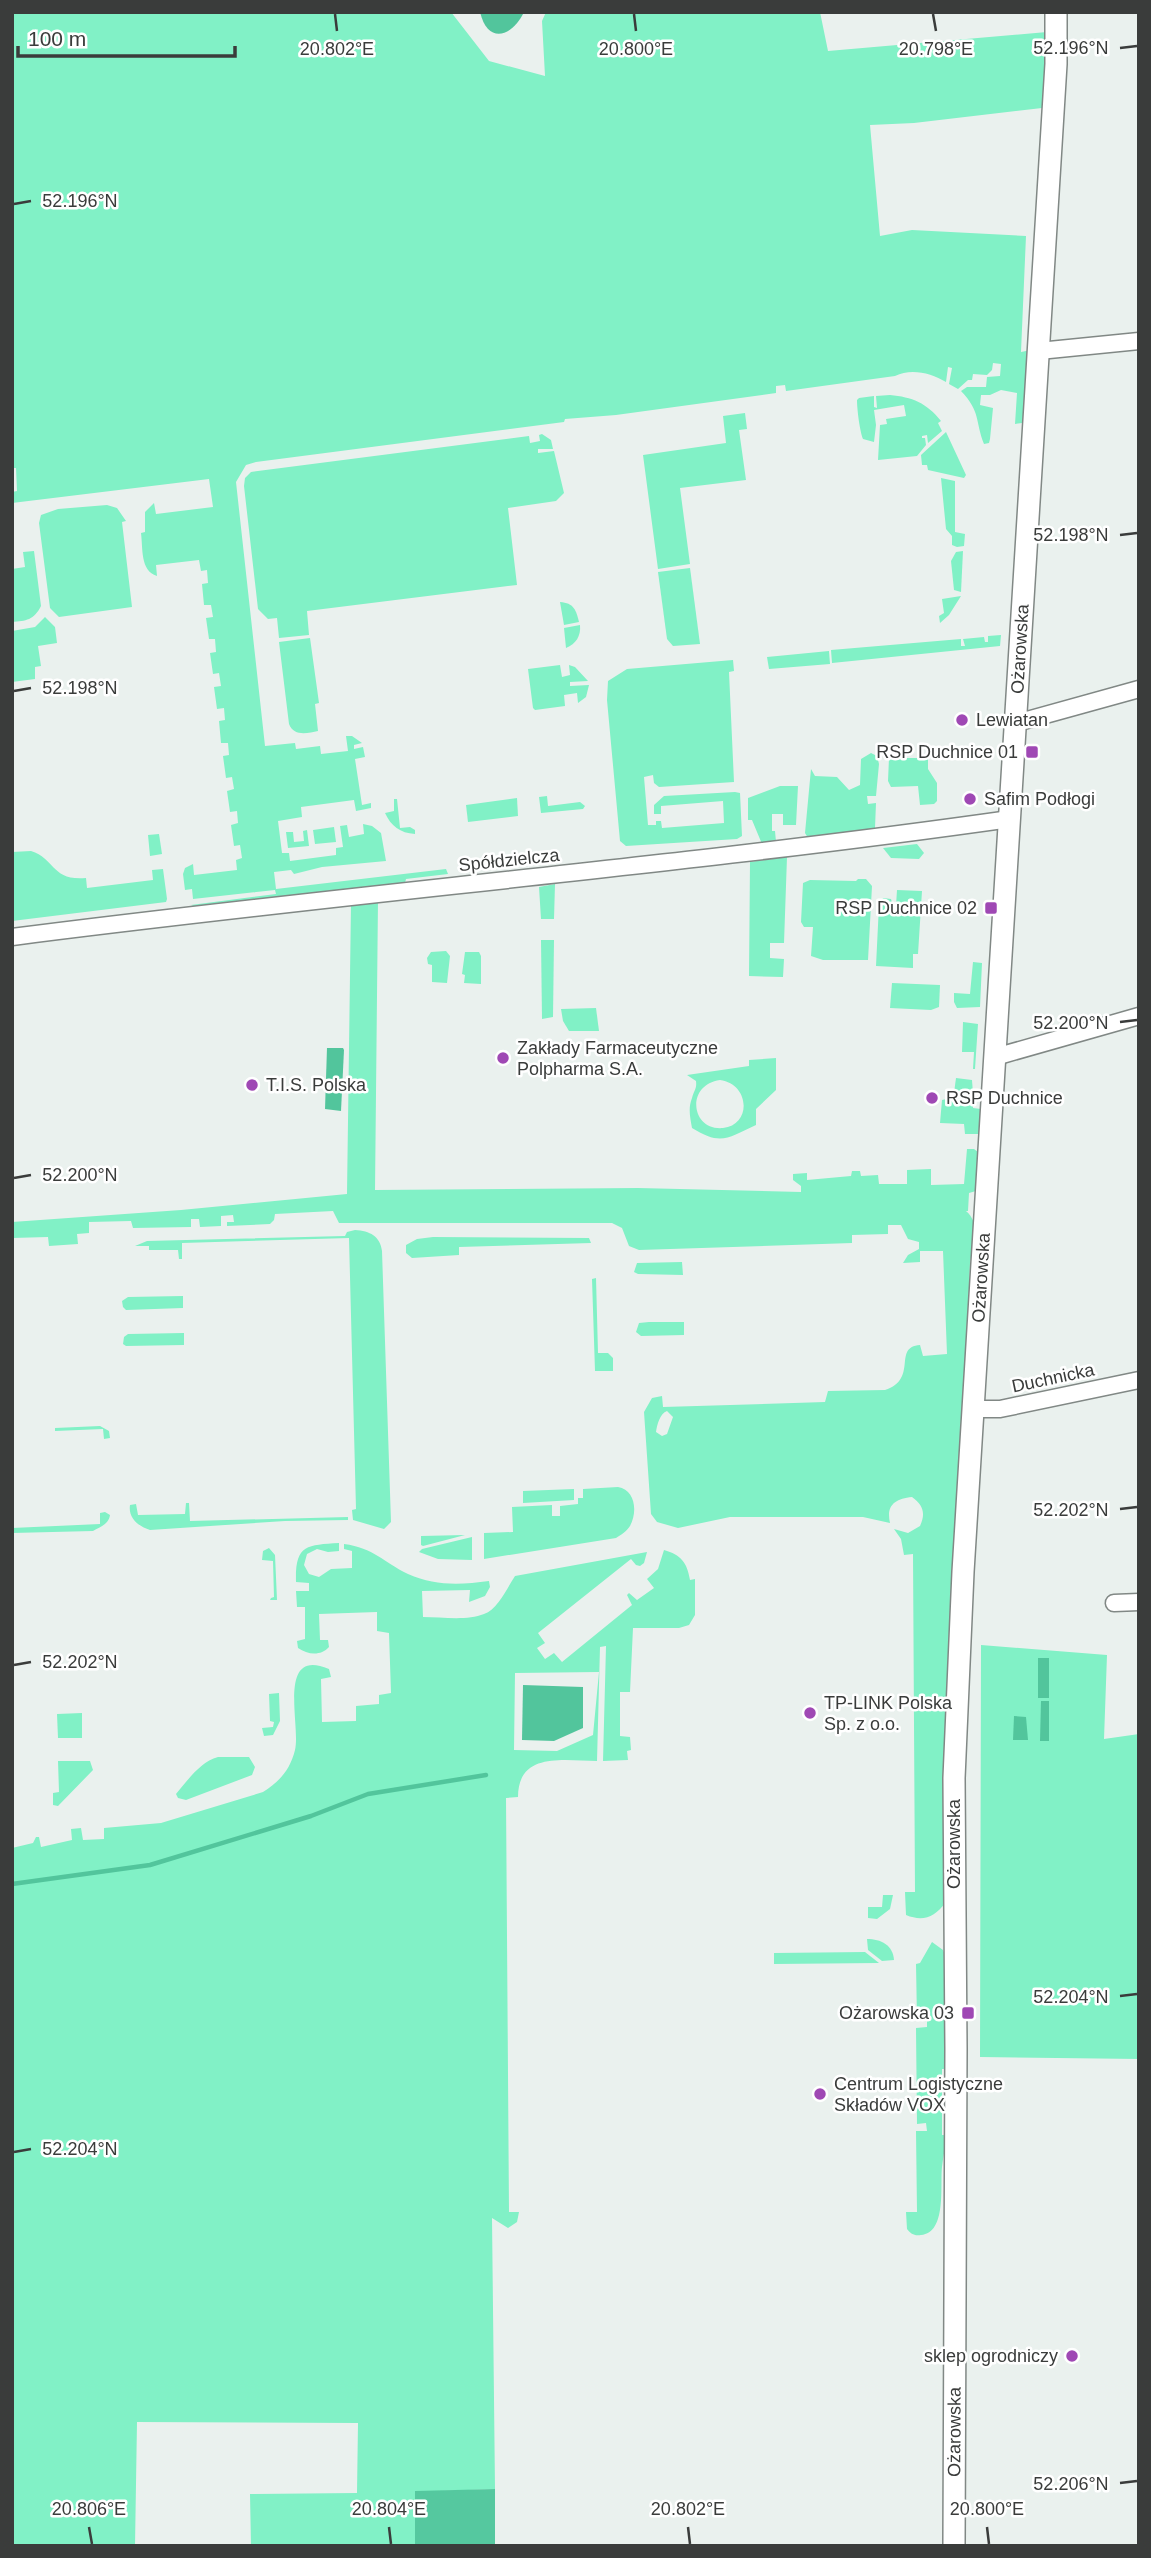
<svg xmlns="http://www.w3.org/2000/svg" width="1151" height="2558" font-family="Arial,sans-serif">
<rect width="100%" height="100%" fill="#eaf1ee"/>
<!-- green -->
<g fill="#81f1c6" fill-rule="evenodd">
<path d="M12,12H451L489,61L545,76L542,21L546,12H820L828,51L1047,32L1045,85L1042,108L914,123L870,125L880,236L912,230L1026,236L1021,352L1031,350L1028,414L1022,423L1015,424L1017,393L1001,390L990,395H981L980,405L993,408L990,439L989,443L984,444C975,421 981,412 961,391L967,387H986L987,377L1000,376L1001,364L993,363L992,370L987,375L973,374L972,380H968L958,389L949,384L952,368L948,367L946,382C931,373 911,368 895,376L786,391L785,385L776,386V393L616,415L565,419L564,422L256,462L246,465L236,482L265,746L295,743L296,749L320,746L321,754L348,751L346,736H352L362,743L354,745V749L363,747L365,757L355,759L362,805L371,803V808L356,811L354,800L301,807L302,817L278,821L282,853H289L290,861L336,855V848L343,847L340,826L347,825L349,837L364,834L363,824L372,826L381,833L386,861L322,867L294,874L291,870L274,872L276,889L446,869L448,874L406,879L405,883L196,907L191,905L276,894L275,890L193,899L192,889L185,890L183,874L185,868L193,864L194,875L237,870L236,860L242,858L240,845L234,846L231,825L238,823L237,811L230,812L227,791L234,789L232,777L226,778L223,756L229,755L228,743H221L219,721L225,720L224,708L217,709L214,687L221,686L219,673L213,674L210,653L216,652L215,639H209L206,618L213,617L211,605H204L202,584L208,583L207,570L201,571L199,560L156,565L157,576C140,571 143,548 141,533L145,532V512L154,503L156,514L213,507L209,479L12,503V492L17,491L16,468H12Z"/>
<path d="M890,395C912,397 927,403 941,421L938,423L942,431L928,443L927,435L922,436V438H925L926,445L917,456L878,460L880,425L887,424L886,419L906,416L904,405L874,410L876,425L874,442L863,439C860,432 857,410 857,400L859,398L874,396V407L877,408L876,396Z"/>
<polygon points="745,413 747,429 739,430 746,480 680,488 690,564 658,569 643,455 726,443 723,416"/>
<polygon points="946,432 966,475 964,478 928,470 927,465 922,465 921,455"/>
<polygon points="542,434 551,440 553,449 538,449 538,453 554,451 564,493 556,501 508,508 517,585 307,611 309,635 279,638 277,618 268,619 258,609 244,486 245,478 251,472 529,436 530,443 540,441 539,435"/>
<polygon points="941,478 955,481 955,532 965,534 964,546 957,547 952,545 952,536 946,529"/>
<polygon points="107,505 117,508 126,521 122,522 132,607 59,617 50,608 39,523 41,515 58,509"/>
<path d="M34,551L41,606C34,620 26,621 12,622V569L25,567L23,552Z"/>
<polygon points="963,551 961,592 954,590 951,561 956,552"/>
<polygon points="690,568 700,644 673,646 667,639 658,572"/>
<polygon points="961,596 949,615 940,623 939,616 944,613 942,599"/>
<path d="M560,602C574,603 576,610 579,622L564,625Z"/>
<polygon points="45,617 55,627 57,643 38,646 41,666 35,667 35,679 12,682 12,631 35,627"/>
<path d="M580,625C581,636 576,644 566,648L564,628Z"/>
<polygon points="1001,635 1000,646 832,663 831,650 961,639 961,646 965,646 963,639 984,637 985,642 988,642 988,636"/>
<path d="M310,638L319,703L315,704L318,731C308,733 294,737 289,724L279,642Z"/>
<polygon points="829,651 830,664 769,669 767,657"/>
<polygon points="733,660 734,671 729,672 734,782 659,787 654,783 653,775 644,777 648,825 656,825 656,821 661,821 662,828 724,823 723,801 661,806 661,814 654,814 654,805 664,796 735,792 740,793 742,836 737,839 626,846 620,841 607,700 608,681 627,669"/>
<polygon points="560,665 562,677 570,675 569,665 575,667 588,681 570,682 570,686 589,685 586,697 578,703 577,693 564,695 565,706 535,710 533,708 528,669"/>
<polygon points="871,753 877,756 879,764 876,796 867,796 868,804 876,803 875,828 856,833 808,838 805,833 811,769 815,776 837,777 849,790 860,785 861,759"/>
<polygon points="889,758 928,758 928,769 937,783 937,801 934,804 920,805 918,786 891,787 888,781"/>
<polygon points="780,786 798,786 796,825 783,825 783,814 772,814 772,831 775,831 776,842 762,844 752,820 748,820 748,798"/>
<polygon points="547,796 548,806 580,802 585,806 583,809 541,813 539,797"/>
<polygon points="517,798 518,816 468,822 466,805"/>
<path d="M394,799H397L400,828L410,827L415,830V834C400,833 391,826 385,813L394,811Z"/>
<polygon points="334,827 336,842 315,844 313,830"/>
<polygon points="307,830 309,846 288,848 286,832 293,832 294,842 304,841 303,831"/>
<polygon points="159,834 162,854 150,856 148,835"/>
<polygon points="917,844 924,853 919,859 891,858 883,848"/>
<path d="M31,851C56,859 51,881 86,878L87,888L153,880L152,870L163,869L167,899L166,902L12,921V852Z"/>
<polygon points="787,857 784,943 770,943 770,958 784,959 783,977 749,976 750,862"/>
<polygon points="858,879 866,879 872,886 868,960 823,960 811,956 813,927 804,927 801,922 803,883 810,880 856,881"/>
<polygon points="555,884 554,919 541,919 539,887"/>
<polygon points="897,890 922,891 918,954 913,954 913,968 876,966 879,905 883,898 891,899 893,906 896,906"/>
<path d="M378,900L375,1190L638,1188L801,1192V1186L793,1180V1174L807,1173V1180L851,1176L852,1171H860L861,1176L878,1175L879,1184H907V1170L931,1169V1185L964,1184L967,1149H974L978,1152L976,1191L969,1193L968,1211H966C982,1225 973,1245 970,1263L945,1903C935,1917 923,1922 906,1915L905,1892H915L913,1554L904,1555L901,1539L894,1529L908,1533L920,1526C926,1513 923,1505 912,1497C895,1499 886,1505 890,1523L863,1517H730L678,1528L657,1522L651,1514L644,1412L652,1398L662,1396L663,1407L825,1402L828,1391L885,1390C919,1379 892,1347 920,1345L923,1356L947,1354L943,1251H920V1262L903,1263L908,1255L919,1249V1242L908,1239L901,1225H888V1234L852,1235V1243L639,1250L629,1246L622,1228L612,1223H339L333,1211L275,1214L274,1220L270,1224L227,1226V1222H234L233,1215L221,1216V1226L200,1227L199,1219H191V1227L133,1228L131,1221L89,1222V1233L77,1234L78,1244L49,1246L48,1237L12,1238V1222L181,1210L347,1194L351,903ZM667,1411L673,1417L667,1434L662,1436L656,1432C657,1425 660,1413 667,1411Z"/>
<polygon points="541,940 554,940 553,1017 542,1019"/>
<polygon points="446,951 450,956 447,983 432,982 432,965 428,964 427,958 431,952"/>
<polygon points="465,952 479,952 481,956 481,984 464,983 465,975 462,974"/>
<polygon points="973,962 982,963 980,1007 957,1008 954,1002 954,993 970,994"/>
<polygon points="892,983 940,985 939,1007 931,1010 890,1008"/>
<polygon points="596,1008 599,1031 569,1031 563,1021 561,1009"/>
<polygon points="963,1022 978,1024 975,1069 973,1069 974,1052 962,1052"/>
<path d="M776,1058V1090L756,1109V1125C728,1138 721,1146 692,1128C690,1117 688,1108 692,1098C694,1090 697,1089 696,1081L687,1075L749,1066V1060ZM720,1080C750,1084 752,1125 723,1128C691,1131 685,1085 720,1080Z"/>
<polygon points="956,1078 972,1080 973,1094 954,1093"/>
<polygon points="951,1098 973,1099 973,1108 981,1109 979,1134 965,1134 964,1124 940,1123 942,1100"/>
<path d="M355,1230C370,1231 380,1236 382,1251L391,1522L384,1529L353,1520L352,1510L356,1509L349,1238L182,1243V1259H179L178,1250H149V1246H135L147,1241L345,1236L347,1232Z"/>
<polygon points="433,1237 589,1238 591,1243 459,1247 459,1255 412,1258 406,1253 406,1245 417,1239"/>
<polygon points="682,1262 683,1275 638,1274 634,1272 637,1263"/>
<polygon points="596,1278 598,1353 608,1353 613,1358 613,1371 595,1371 592,1279"/>
<polygon points="183,1296 183,1308 126,1310 123,1307 122,1301 128,1297"/>
<polygon points="649,1322 684,1322 684,1335 641,1336 636,1332 639,1323"/>
<polygon points="184,1333 184,1345 126,1346 123,1344 124,1337 128,1334"/>
<polygon points="100,1426 109,1431 110,1438 104,1439 103,1429 55,1431 55,1428"/>
<path d="M618,1487C635,1490 638,1511 630,1526C627,1531 621,1535 616,1538L484,1559V1533L513,1532L512,1507L552,1505V1516H560V1506L578,1504V1498H583V1489Z"/>
<polygon points="574,1489 574,1500 523,1503 523,1491"/>
<path d="M186,1503H189L190,1521L348,1517V1520L285,1521L150,1530C138,1526 128,1518 130,1505L136,1504L138,1515L185,1514Z"/>
<path d="M105,1512L110,1515C109,1524 100,1527 93,1531L12,1533V1528L100,1524V1513Z"/>
<polygon points="465,1535 423,1546 421,1545 421,1536"/>
<polygon points="472,1537 472,1560 438,1559 419,1552 422,1549"/>
<path d="M339,1543V1551L328,1552L317,1549L307,1554L304,1565L309,1574L319,1577L331,1569L352,1568V1551L344,1549V1544C374,1548 383,1562 408,1574C435,1586 460,1585 489,1581L490,1587L485,1596L469,1602L470,1590L422,1591L423,1617C442,1617 467,1621 484,1614C498,1609 507,1588 515,1576L647,1552L644,1563L640,1566L636,1565L631,1559L538,1633L545,1643L537,1648L545,1659L554,1653L562,1662L632,1605L627,1595L629,1593L637,1600L654,1588L647,1579L658,1569L664,1550C681,1555 687,1562 690,1580L695,1579V1615L689,1625L679,1628H633L630,1692H620V1736L630,1737L631,1750L627,1751L628,1760L603,1761L606,1646L600,1647L597,1761C565,1761 518,1751 518,1797L506,1798L509,2212H519L517,2222L508,2228L492,2218L495,2489L415,2492V2546H251L250,2494L357,2493L358,2423L137,2422L135,2546H13L12,1848L33,1843L36,1837H39L41,1847L72,1840L71,1829L81,1828L83,1840L104,1839V1828L161,1823L263,1792C280,1781 290,1770 295,1750C301,1726 276,1646 329,1669L331,1677L321,1679L322,1722L356,1721V1706L379,1704V1695L391,1693L389,1633L377,1631V1612L319,1614L320,1640H328L329,1647C321,1656 308,1655 298,1648L297,1641L305,1639V1607H297L296,1591H309V1583L296,1582C295,1545 306,1545 339,1543ZM599,1672L593,1735L557,1751L514,1750L515,1673Z"/>
<polygon points="269,1548 275,1555 277,1600 270,1600 271,1598 274,1597 273,1561 262,1560 263,1551"/>
<polygon points="981,1645 1107,1655 1104,1739 1139,1734 1139,2059 980,2057"/>
<polygon points="279,1693 280,1721 273,1735 264,1736 262,1728 273,1727 274,1722 270,1721 269,1694"/>
<polygon points="82,1713 82,1738 58,1738 57,1714"/>
<path d="M218,1757H249L255,1767L252,1775L186,1800L178,1798L176,1794C188,1780 200,1762 218,1757Z"/>
<polygon points="58,1761 90,1761 93,1770 58,1806 53,1805 53,1793 59,1792"/>
<polygon points="883,1895 893,1895 890,1909 877,1919 868,1918 868,1907 882,1907"/>
<path d="M867,1939C881,1939 893,1945 894,1960L882,1961L868,1950Z"/>
<path d="M932,1942L943,1950L947,1960L948,2069H942V2082H938V2091H942V2135H947C946,2145 943,2156 942,2167C940,2185 947,2233 921,2235C914,2236 911,2234 907,2229L906,2212H917L916,2131H927L926,2123L917,2124L916,2028L927,2027V2020H917L916,1964L920,1963Z"/>
<polygon points="865,1952 879,1963 774,1964 774,1953"/>
</g>
<!-- forest -->
<polygon fill="#55c89f" points="495,2489 495,2546 415,2546 415,2491"/>
<!-- water -->
<g fill="#52c59c">
<path d="M480,12H524C512,37 488,45 480,12Z"/>
<polygon points="327,1048 343,1048 344,1050 341,1111 325,1109"/>
<rect x="1038" y="1658" width="11" height="40"/>
<polygon points="523,1685 583,1687 583,1728 554,1741 522,1740"/>
<polygon points="1041,1701 1049,1701 1049,1741 1040,1741"/>
<polygon points="1014,1716 1026,1717 1028,1740 1013,1740"/>
</g>
<g fill="none" stroke-linecap="round" stroke-linejoin="round">
<!-- stream -->
<polyline stroke="#52c59c" stroke-width="4.5" points="12,1884 150,1865 311,1816 368,1794 486,1775"/>
<!-- minor casing -->
<g stroke="#818885" stroke-width="19">
<g id="minor">
<polyline points="1039,351 1139,341"/>
<polyline points="1016,723 1139,689"/>
<path d="M12,937C344,894 678,866 1010,819"/>
<polyline points="995,1057 1139,1016"/>
<polyline points="974,1409 1000,1409 1139,1380"/>
<polyline points="1114,1603 1139,1602"/>
</g>
</g>
<!-- major casing -->
<g stroke="#818885" stroke-width="24">
<g id="major">
<path id="s1" d="M954,2546L956,2049L954,1778L963,1572L1056,64V12"/>
</g>
</g>
<!-- minor -->
<use href="#minor" stroke="#fff" stroke-width="16"/>
<!-- major -->
<use href="#major" stroke="#fff" stroke-width="21"/>
</g>
<!-- ticks -->
<path fill="none" stroke="#3a3c3b" stroke-width="2.5" d="M335,14L337,31M634,14L636,31M933,14L936,31M1120,48L1137,46M14,204L31,201M1120,535L1137,533M14,691L31,688M1120,1022L1137,1020M14,1178L31,1175M1120,1509L1137,1507M14,1665L31,1662M1120,1996L1137,1994M14,2152L31,2149M1120,2483L1137,2481M89,2527L92,2544M389,2527L391,2544M688,2527L690,2544M987,2527L989,2544"/>
<!-- markers -->
<g fill="#9f48b4" stroke="#fff" stroke-width="2.5">
<circle cx="962" cy="720" r="7"/>
<rect x="1025" y="745" width="14" height="14" rx="3.5"/>
<circle cx="970" cy="799" r="7"/>
<rect x="984" y="901" width="14" height="14" rx="3.5"/>
<circle cx="503" cy="1058" r="7"/>
<circle cx="252" cy="1085" r="7"/>
<circle cx="932" cy="1098" r="7"/>
<circle cx="810" cy="1713" r="7"/>
<rect x="961" y="2006" width="14" height="14" rx="3.5"/>
<circle cx="820" cy="2094" r="7"/>
<circle cx="1072" cy="2356" r="7"/>
</g>
<g text-anchor="middle" stroke-width="5" stroke-linejoin="round" paint-order="stroke">
<!-- street labels -->
<g font-size="18" fill="#3a3c3b" stroke="#fff">
<text dy="6" stroke="none"><textPath href="#s1" startOffset="1899">Ożarowska</textPath></text>
<text transform="translate(509 860) rotate(-6)" y="6">Spółdzielcza</text>
<text dy="6" stroke="none"><textPath href="#s1" startOffset="1269">Ożarowska</textPath></text>
<text transform="translate(1053 1378) rotate(-12)" y="6">Duchnicka</text>
<text transform="translate(954 1844) rotate(-90)" y="6">Ożarowska</text>
<text dy="6" stroke="none"><textPath href="#s1" startOffset="114">Ożarowska</textPath></text>
</g>
<!-- poi labels -->
<g font-size="18" fill="#3a3c3b" stroke="#fff" text-anchor="start">
<text x="976" y="726">Lewiatan</text>
<text x="1018" y="758" text-anchor="end">RSP Duchnice 01</text>
<text x="984" y="805">Safim Podłogi</text>
<text x="977" y="914" text-anchor="end">RSP Duchnice 02</text>
<text x="517" y="1054">Zakłady Farmaceutyczne<tspan x="517" dy="21">Polpharma S.A.</tspan></text>
<text x="266" y="1091">T.I.S. Polska</text>
<text x="946" y="1104">RSP Duchnice</text>
<text x="824" y="1709">TP-LINK Polska<tspan x="824" dy="21">Sp. z o.o.</tspan></text>
<text x="954" y="2019" text-anchor="end">Ożarowska 03</text>
<text x="834" y="2090">Centrum Logistyczne<tspan x="834" dy="21">Składów VOX</tspan></text>
<text x="1058" y="2362" text-anchor="end">sklep ogrodniczy</text>
</g>
</g>
<g font-size="18" text-anchor="middle" fill="#3a3c3b" stroke="#fff" stroke-width="5" stroke-linejoin="round" paint-order="stroke">
<text x="1071" y="54">52.196°N</text>
<text x="337" y="55">20.802°E</text>
<text x="636" y="55">20.800°E</text>
<text x="936" y="55">20.798°E</text>
<text x="80" y="207">52.196°N</text>
<text x="1071" y="541">52.198°N</text>
<text x="80" y="694">52.198°N</text>
<text x="1071" y="1029">52.200°N</text>
<text x="80" y="1181">52.200°N</text>
<text x="1071" y="1516">52.202°N</text>
<text x="80" y="1668">52.202°N</text>
<text x="1071" y="2003">52.204°N</text>
<text x="80" y="2155">52.204°N</text>
<text x="1071" y="2490">52.206°N</text>
<text x="89" y="2515">20.806°E</text>
<text x="389" y="2515">20.804°E</text>
<text x="688" y="2515">20.802°E</text>
<text x="987" y="2515">20.800°E</text>
</g>
<!-- border -->
<rect width="1151" height="2558" fill="none" stroke="#3a3c3b" stroke-width="28"/>
<!-- scale -->
<path d="M18 46v10h217v-10" fill="none" stroke="#3a3c3b" stroke-width="3.5"/>
<text x="28" y="46" font-size="21" fill="#3a3c3b" stroke="#ffffff" stroke-width="5" paint-order="stroke">100 m</text>
</svg>
